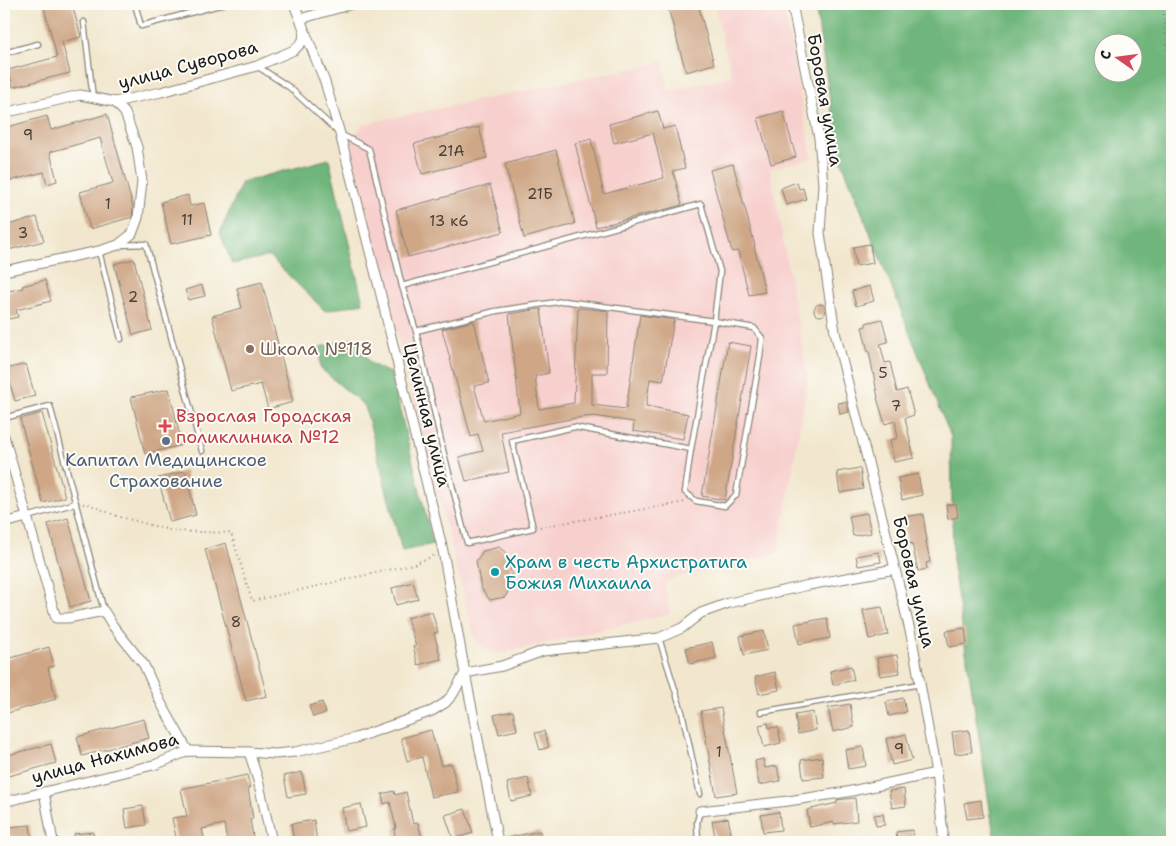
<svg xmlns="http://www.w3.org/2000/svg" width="1176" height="846" font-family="'Shantell Sans',sans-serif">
<rect width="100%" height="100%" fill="#fdfcf7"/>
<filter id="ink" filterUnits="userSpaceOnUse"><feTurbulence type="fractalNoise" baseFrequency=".02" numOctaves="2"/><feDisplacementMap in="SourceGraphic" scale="10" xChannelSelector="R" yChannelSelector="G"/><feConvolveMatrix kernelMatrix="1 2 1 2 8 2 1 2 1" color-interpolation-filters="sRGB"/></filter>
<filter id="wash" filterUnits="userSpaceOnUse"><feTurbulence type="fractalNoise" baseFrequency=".0096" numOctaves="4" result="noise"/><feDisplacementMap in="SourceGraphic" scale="20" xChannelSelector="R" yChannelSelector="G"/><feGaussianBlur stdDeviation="1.12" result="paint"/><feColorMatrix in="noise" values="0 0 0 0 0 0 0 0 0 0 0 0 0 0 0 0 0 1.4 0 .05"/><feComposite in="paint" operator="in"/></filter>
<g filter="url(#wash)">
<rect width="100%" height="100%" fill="#f2e7ce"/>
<!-- built -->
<polygon fill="#f7d0ce" points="714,4 783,4 812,158 770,169 808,379 778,553 664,581 670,614 500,654 488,651 475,640 352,156 351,140 363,124 663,62 669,91 732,76"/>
<!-- forest -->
<g fill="#6fb67c" stroke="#46694c" fill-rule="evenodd">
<path d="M815,4H1172V842H995L953,567L951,437L838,152ZM1104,42H1134V72H1104Z"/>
<polygon points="329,159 363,303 325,311 269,256 232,264 220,233 242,182"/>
<polygon points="354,338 370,363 391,374 433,544 402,551 365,406 320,368 320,347"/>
</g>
<g id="blocks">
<!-- building -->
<g fill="#cfa787">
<polygon points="43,4 72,4 81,37 62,42 70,73 13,87 11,78 4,80 4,71 57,57"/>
<polygon points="667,4 698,4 714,64 686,72"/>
<polygon points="658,111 663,129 675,126 685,168 673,171 682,205 596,227 575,143 591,139 604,194 664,178 653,133 614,143 609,124"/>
<polygon points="783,111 796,157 771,164 758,118"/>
<polygon points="107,114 133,207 132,217 90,229 80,192 113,183 100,138 50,152 57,181 47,184 44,172 9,181 4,162 4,128 47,116 51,130"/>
<polygon points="479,127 487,158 422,174 414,144"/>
<polygon points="556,150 575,224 524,238 505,164"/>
<polygon points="733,164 755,246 754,246 765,292 749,295 738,251 732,252 710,170"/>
<polygon points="797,182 799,189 803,188 806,199 786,205 781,188"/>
<polygon points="490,185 503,232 408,257 396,210"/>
<polygon points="188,195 190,206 204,203 211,235 171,244 161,202"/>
<polygon points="37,217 44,241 4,251 4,226"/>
<polygon points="870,244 873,263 856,266 853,247"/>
<polygon points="134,259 152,330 133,335 114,264"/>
<polygon points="45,280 51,301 16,310 18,317 4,320 4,292 23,288 22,286"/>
<polygon points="262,282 293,402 268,409 261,384 231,391 212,316 242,308 237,288"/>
<polygon points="202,285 205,296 188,300 185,290"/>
<polygon points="870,286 874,301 856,306 852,291"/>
<circle cx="820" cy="310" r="6"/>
<polygon points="578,308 608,311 607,373 592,373 592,405 626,409 640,315 674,320 663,381 650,379 646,406 688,414 683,439 633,431 634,422 593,416 576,418 501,432 509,472 466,481 459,457 483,451 478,434 471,437 442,329 474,321 489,383 474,386 484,421 520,413 509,314 541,309 549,373 535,376 539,409 574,403"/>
<polygon points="882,319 888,342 880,344 885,363 890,362 897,392 907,389 914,415 905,418 914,458 894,462 890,440 898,438 895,421 885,424 877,398 878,398 869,351 868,352 862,327 866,326 866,323"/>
<polygon points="728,342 751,346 725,500 702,496"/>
<polygon points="26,364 35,396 15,401 6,369"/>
<polygon points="169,389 182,445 145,454 131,397"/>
<polygon points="846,402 849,412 840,414 838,403"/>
<polygon points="42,413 65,497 43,503 20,419"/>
<polygon points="860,468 863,489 840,493 837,472"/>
<polygon points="185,471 196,515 170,522 158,478"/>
<polygon points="918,474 922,495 902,500 898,478"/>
<polygon points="956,504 958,517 948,519 946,505"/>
<polygon points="867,513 871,533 853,536 849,516"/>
<polygon points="923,514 927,541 926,541 930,562 926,563 927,569 918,571 912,543 907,544 903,517"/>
<polygon points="68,518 91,601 70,607 48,524"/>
<polygon points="226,543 267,696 246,701 205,549"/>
<polygon points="499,547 508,555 513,583 505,597 490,600 481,588 476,561 483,551"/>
<polygon points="879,552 881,562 858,566 856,556"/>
<polygon points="413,582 418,599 396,605 392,588"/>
<polygon points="882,607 888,635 869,639 863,610"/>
<polygon points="428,612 432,612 438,632 434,633 441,659 418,665 413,646 416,646 407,618"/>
<polygon points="827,618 830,638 799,644 795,624"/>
<polygon points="965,628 967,644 949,647 946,631"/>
<polygon points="764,631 768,650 744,655 740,636"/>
<polygon points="712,642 716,658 690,664 686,648"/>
<polygon points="49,647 54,666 48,668 56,699 4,714 4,660"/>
<polygon points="897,655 900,673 880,676 877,658"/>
<polygon points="851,666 854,680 833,685 830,671"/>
<polygon points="775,672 779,690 759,694 755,677"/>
<polygon points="903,698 906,712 889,716 886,702"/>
<polygon points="322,702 326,713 313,717 309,706"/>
<polygon points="850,704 854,727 833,732 828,708"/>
<polygon points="721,708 737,793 716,796 701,711"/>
<polygon points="513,711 517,730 499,734 494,715"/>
<polygon points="813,712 816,730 798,734 795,715"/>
<polygon points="144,719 149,738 82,756 77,737"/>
<polygon points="768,723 769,728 778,727 781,743 764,747 759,725"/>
<polygon points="431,730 441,766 451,763 458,792 431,797 422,757 407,761 401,738"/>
<polygon points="969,730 972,752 955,754 952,732"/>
<polygon points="544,731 549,747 540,750 535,733"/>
<polygon points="906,734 912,760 892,765 886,739"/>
<polygon points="51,744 56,763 5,777 4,771 4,756"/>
<polygon points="863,747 866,766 848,769 845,750"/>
<polygon points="822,757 824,777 803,779 801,760"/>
<polygon points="763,759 765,768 777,766 780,781 759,785 755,761"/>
<polygon points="302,772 306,794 288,797 284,776"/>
<polygon points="247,775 250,788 248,788 253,819 250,819 254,842 227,842 224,824 202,829 205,842 177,842 172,818 187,816 181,789"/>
<polygon points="528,778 532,796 511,801 507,783"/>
<polygon points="904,789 906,806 892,808 889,791"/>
<polygon points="394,791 395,795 406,792 413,824 418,823 423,842 403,842 403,838 396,840 394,829 396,828 390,802 384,804 382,794"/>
<polygon points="855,798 857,821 834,824 834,822 810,827 807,810 837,803 837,800"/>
<polygon points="981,800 983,817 967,819 964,803"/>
<polygon points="361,804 366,827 346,831 342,808"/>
<polygon points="143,806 146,825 127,828 124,809"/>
<polygon points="465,809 473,833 453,839 445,815"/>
<polygon points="779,812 781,830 763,832 761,815"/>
<polygon points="883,814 885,825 876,826 874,815"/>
<polygon points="728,818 733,842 716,842 712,821"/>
<polygon points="314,820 317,842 294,842 291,824"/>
<polygon points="30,825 32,842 10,842 8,827"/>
<polygon points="912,830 914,842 897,842 896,832"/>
<polygon points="540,831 542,842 505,842 505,838"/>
<polygon points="93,832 94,842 76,842 74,834"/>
</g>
</g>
</g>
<g filter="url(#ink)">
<use href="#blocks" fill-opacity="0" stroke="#878275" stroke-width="1"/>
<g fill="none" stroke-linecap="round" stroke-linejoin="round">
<!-- service casing -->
<g stroke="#878275" stroke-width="7">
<g id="service">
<polyline points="135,4 141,26 223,4"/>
<polyline points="84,22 93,98"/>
<polyline points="4,53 38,44"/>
<polyline points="257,66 289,87 340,134 369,149 402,286 416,331 443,450 467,543 533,528 512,441 574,427 691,449"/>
<polyline points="119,245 146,244 202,451"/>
<polyline points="99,251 121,339"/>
<polyline points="402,286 701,204 720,271 714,321 691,449 685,492 696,501 725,506 736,495 760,357 762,338 754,328 714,321 564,301 496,311 416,331"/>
<polyline points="4,418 50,406 104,611"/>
<polyline points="27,517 76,503"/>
<polyline points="659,638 682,712 700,794"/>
<polyline points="761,712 920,684"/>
<polyline points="698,842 697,822 700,811"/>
</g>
</g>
<!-- minor casing -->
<g stroke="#878275" stroke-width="11">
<g id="minor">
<polyline points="294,4 325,82 340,134 379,287 443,551 465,673 498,842"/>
<polyline points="792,4 819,138 823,184 820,233 835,332 895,569 912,639 936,773 943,833 942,842"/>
<polyline points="300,19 352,4"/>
<polyline points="4,113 80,95 115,102 161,92 257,66 294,50 303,41 304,30"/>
<polyline points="4,271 99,251 118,245 132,234 138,218 142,181 137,147 125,113 115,102"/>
<polyline points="4,436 56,618 68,618 104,611 113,626 144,665 161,703 188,751"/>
<polyline points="4,523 27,517"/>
<polyline points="249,752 258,780 272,842"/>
<polyline points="44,792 53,842"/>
<polyline points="4,802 157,764 188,751 249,752 275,754 295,752 356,738 432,711 445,703 453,694 465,673 502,666 543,651 659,638 682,628 701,613 729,603 809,585 895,569"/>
<polyline points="700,811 788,801 847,792 936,773"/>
</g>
</g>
<!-- path -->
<g stroke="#878275" stroke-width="2" stroke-dasharray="1 4" stroke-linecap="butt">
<polyline points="1163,4 1168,63 1172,83"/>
<polyline points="83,504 88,504 117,516 173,531 231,533 252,601 414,564 435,555"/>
<polyline points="540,527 686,502"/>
</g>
<!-- service -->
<use href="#service" stroke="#fff" stroke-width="4.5"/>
<!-- minor -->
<use href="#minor" stroke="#fff" stroke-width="9"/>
</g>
</g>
<!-- markers -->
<circle fill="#8d6e63" stroke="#fdfcf7" stroke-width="2" cx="250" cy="349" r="5"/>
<path fill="#e0444e" stroke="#fdfcf7" stroke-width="2" d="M162.5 418.5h5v5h5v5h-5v5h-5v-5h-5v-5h5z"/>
<circle fill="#5c6f8a" stroke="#fdfcf7" stroke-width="2" cx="166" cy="441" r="5"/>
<circle fill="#0f9aa8" stroke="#fdfcf7" stroke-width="2" cx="495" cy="572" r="5"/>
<g text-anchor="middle" stroke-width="4" stroke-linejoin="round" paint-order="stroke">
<!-- number labels -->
<g font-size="15" fill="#493f37">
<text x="28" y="140">9</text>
<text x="451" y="156">21А</text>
<text x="540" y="199">21Б</text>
<text x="108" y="209">1</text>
<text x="187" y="225">11</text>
<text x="449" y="226">13 к6</text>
<text x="23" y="238">3</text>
<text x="133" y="302">2</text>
<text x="883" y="378">5</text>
<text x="896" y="411">7</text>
<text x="236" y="627">8</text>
<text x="899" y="754">9</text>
<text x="719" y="757">1</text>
</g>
<!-- street labels -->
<g font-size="18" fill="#1c1c1c" stroke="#fdfcf7">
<text transform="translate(188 65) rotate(-15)" y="6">улица Суворова</text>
<text transform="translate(825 100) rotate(80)" y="6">Боровая улица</text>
<text transform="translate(427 415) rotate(76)" y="6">Целинная улица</text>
<text transform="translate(914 582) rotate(77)" y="6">Боровая улица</text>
<text transform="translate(105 758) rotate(-15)" y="6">улица Нахимова</text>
</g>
<!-- education labels -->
<g font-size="18" fill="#785e54" stroke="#fdfcf7" text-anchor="start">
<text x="260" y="355">Школа №118</text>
</g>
<!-- health labels -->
<g font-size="18" fill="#be3a42" stroke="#fdfcf7" text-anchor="start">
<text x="176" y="422">Взрослая Городская<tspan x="176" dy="21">поликлиника №12</tspan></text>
</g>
<!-- service labels -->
<g font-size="18" fill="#4e5e75" stroke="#fdfcf7">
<text x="166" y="466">Капитал Медицинское<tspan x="166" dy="21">Страхование</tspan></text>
</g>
<!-- culture labels -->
<g font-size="18" fill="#0d838f" stroke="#fdfcf7" text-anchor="start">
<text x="505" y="568">Храм в честь Архистратига<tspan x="505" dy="21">Божия Михаила</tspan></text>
</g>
</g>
<!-- margin -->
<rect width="1176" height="846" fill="none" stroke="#fdfcf7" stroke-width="20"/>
<!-- north arrow -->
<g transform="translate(1118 58) rotate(284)"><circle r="24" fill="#fdfcf7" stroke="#a3a29f"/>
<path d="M0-4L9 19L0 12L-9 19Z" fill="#d1495b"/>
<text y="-8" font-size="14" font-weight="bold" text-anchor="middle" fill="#1c1c1c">С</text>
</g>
</svg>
